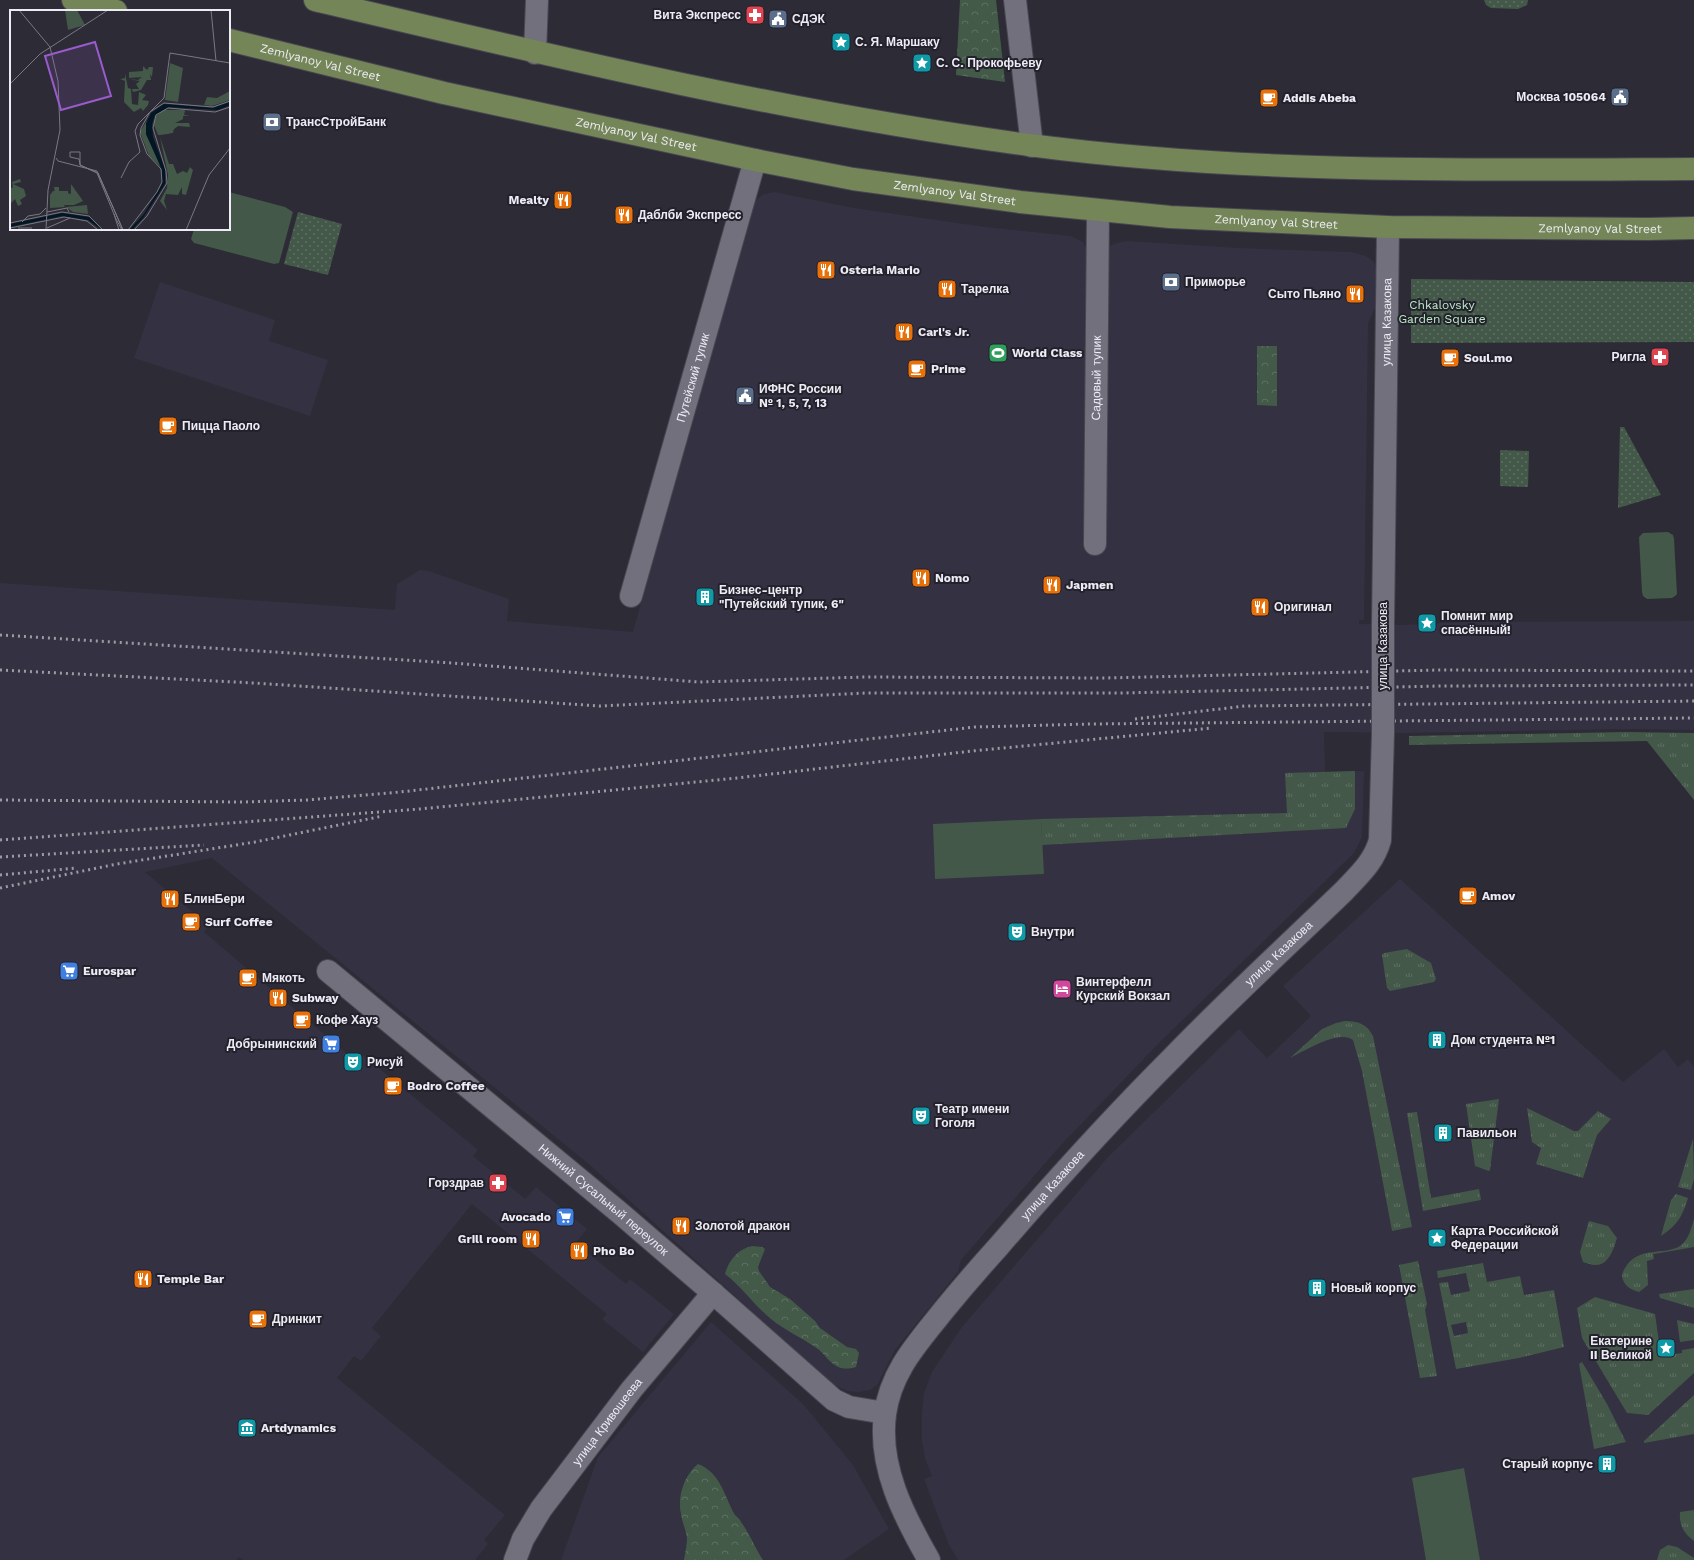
<svg xmlns="http://www.w3.org/2000/svg" width="1694" height="1560" font-family="'Work Sans',sans-serif">
<defs>
<pattern id="grass-tufts" width="24" height="20" patternUnits="userSpaceOnUse"><rect width="24" height="20" fill="#435848"/><path d="M3 7l-1-3M5 7V3M7 7l1-3M15 17l-1-3M17 17v-4M19 17l1-3" fill="none" stroke="#5e7063"/></pattern>
<pattern id="forest-crowns" width="20" height="18" patternUnits="userSpaceOnUse"><rect width="20" height="18" fill="#435a48"/><path d="M2 6a3 3 0 1 1 6 0M12 15a3 3 0 1 1 6 0" fill="none" stroke="#5e7263"/></pattern>
<pattern id="park-dots" width="8" height="8" patternUnits="userSpaceOnUse"><rect width="8" height="8" fill="#435848"/><path d="M2 2h.1M6 6h.1" fill="none" stroke="#5e7063" stroke-width="1.8" stroke-linecap="round"/></pattern>
</defs>
<rect width="100%" height="100%" fill="#2d2b36"/>
<!-- built -->
<g fill="#343142">
<polygon points="774,192 854,208 985,227 1071,236 1083,242 1089,254 1084,535 1108,250 1110,246 1117,243 1127,241 1238,248 1351,252 1366,256 1373,261 1377,270 1378,302 1368,323 1364,620 1359,620 1359,624 1404,625 1460,622 1694,621 1694,730 1626,729 1403,733 1324,732 1325,772 1364,771 1362,837 1354,853 1160,1042 1061,1145 961,1260 958,1272 895,1350 877,1385 870,1390 859,1392 847,1391 833,1384 590,1165 212,858 145,872 209,926 204,932 357,1062 363,1055 478,1150 473,1156 525,1199 536,1187 587,1229 576,1243 626,1284 630,1279 674,1314 643,1352 602,1319 607,1314 472,1204 372,1328 381,1336 361,1361 354,1356 337,1378 505,1515 484,1540 488,1544 475,1560 243,1560 239,1557 236,1560 0,1560 0,583 395,610 397,584 420,570 429,571 509,599 507,621 633,632 747,224 753,206 757,199 764,194"/>
<polygon points="160,282 275,320 269,341 328,360 310,416 134,358"/>
<polygon points="1400,879 1623,1082 1664,1049 1678,1067 1688,1059 1694,1067 1694,1560 958,1560 949,1545 924,1479 932,1476 925,1458 922,1440 922,1415 924,1393 932,1372 962,1327 1108,1157 1239,1029 1267,1058 1311,1016 1283,986"/>
<polygon points="711,1322 803,1404 853,1465 889,1529 844,1560 561,1560 598,1457"/>
</g>
<!-- grass -->
<g fill="url(#grass-tufts)" fill-rule="evenodd">
<polygon points="1626,732 1694,733 1694,800 1647,741 1409,745 1409,736"/>
<polygon points="1355,771 1355,809 1346,828 1042,845 1041,819 1287,813 1285,773"/>
<polygon points="1407,949 1431,963 1436,979 1434,982 1390,991 1387,988 1382,955 1384,953"/>
<path d="M1345,1021C1358,1021 1367,1024 1373,1036L1412,1227L1392,1231L1362,1071L1353,1040C1339,1029 1304,1051 1290,1058L1322,1029L1336,1023Z"/>
<polygon points="1499,1099 1490,1170 1489,1171 1475,1166 1466,1104"/>
<polygon points="1527,1108 1574,1131 1578,1131 1598,1111 1611,1119 1597,1135 1583,1178 1536,1164 1541,1148 1532,1142"/>
<polygon points="1417,1112 1431,1198 1479,1189 1481,1200 1423,1211 1407,1113"/>
<polygon points="1693,1139 1694,1179 1691,1190 1678,1187"/>
<path d="M1676,1194L1688,1198C1682,1217 1678,1224 1661,1236L1671,1200Z"/>
<path d="M1694,1219V1247L1654,1254L1653,1253L1654,1259L1647,1261L1648,1285L1639,1292C1633,1290 1627,1288 1624,1282C1621,1277 1622,1273 1625,1268C1639,1245 1664,1256 1680,1246C1689,1239 1691,1229 1694,1219Z"/>
<path d="M1589,1221L1608,1226L1617,1238C1614,1248 1609,1265 1596,1265C1592,1265 1587,1263 1583,1262L1580,1252Z"/>
<polygon points="1418,1261 1427,1304 1425,1310 1437,1376 1420,1378 1399,1265"/>
<path d="M1483,1263L1487,1282L1520,1276L1524,1295L1554,1290L1564,1347L1519,1358L1456,1369L1439,1283L1448,1282L1451,1295L1470,1291L1466,1273L1438,1278L1437,1271ZM1466,1322L1468,1333L1454,1336L1451,1325Z"/>
<polygon points="1694,1289 1694,1308 1660,1298 1659,1294"/>
<polygon points="1595,1297 1655,1314 1661,1356 1682,1353 1682,1350 1694,1348 1694,1373 1648,1415 1627,1413 1582,1338 1577,1308"/>
<polygon points="1677,1320 1694,1324 1694,1340 1680,1342"/>
<polygon points="1582,1362 1607,1404 1626,1442 1594,1449 1579,1364"/>
<polygon points="1694,1395 1694,1434 1644,1443 1644,1441"/>
<path d="M1694,1510V1541C1684,1534 1679,1525 1680,1512Z"/>
<polygon points="1668,1545 1677,1547 1694,1558 1694,1560 1657,1560 1660,1550"/>
</g>
<!-- forest -->
<g fill="url(#forest-crowns)">
<polygon points="960,0 996,0 1005,82 956,75"/>
<polygon points="1257,346 1277,346 1277,406 1257,405"/>
<path d="M752,1246L762,1247L765,1249L758,1267L759,1271L770,1287L790,1299L815,1321L820,1328L847,1347L856,1349L859,1353L856,1367C833,1374 829,1356 815,1347C801,1337 784,1330 771,1319C754,1305 742,1287 725,1274C729,1260 738,1249 752,1246Z"/>
<path d="M698,1464C721,1473 724,1496 735,1515C737,1517 740,1519 741,1522C750,1534 755,1548 763,1560H684C685,1554 687,1545 687,1538C686,1530 682,1522 681,1514C677,1497 684,1475 698,1464Z"/>
</g>
<!-- park -->
<g fill="url(#park-dots)">
<polygon points="1484,0 1528,0 1527,5 1518,9 1491,8 1486,5"/>
<polygon points="298,212 342,224 328,275 284,264"/>
<polygon points="1411,279 1694,282 1694,342 1411,343"/>
<polygon points="1620,427 1624,427 1661,495 1618,508"/>
<polygon points="1500,450 1529,451 1528,487 1500,486"/>
</g>
<!-- garden -->
<g fill="#435848">
<polygon points="229,192 285,207 293,212 279,263 274,264 198,244 194,243 191,239 194,229 229,229"/>
<polygon points="1668,532 1673,535 1674,539 1677,594 1675,596 1672,598 1647,599 1643,596 1642,592 1639,537 1643,533"/>
<polygon points="1041,819 1044,874 935,879 933,824"/>
<polygon points="1464,1468 1480,1560 1426,1560 1412,1478"/>
</g>
<g fill="none" stroke-linecap="round" stroke-linejoin="round">
<!-- minor casing -->
<g stroke="#494751" stroke-width="24">
<g id="minor">
<polyline points="1015,0 1032,146"/>
<polyline points="535,53 537,0"/>
<path id="s1" d="M1095,544L1098,211"/>
<path id="s2" d="M631,596L755,160"/>
<path id="s3" d="M1383,625L1388,227"/>
<path id="s4" d="M328,971L620,1213L713,1293L834,1400L849,1407L885,1413"/>
<path id="s5" d="M515,1560L523,1539L541,1509L632,1389L713,1293"/>
<path id="s6" d="M929,1560C904,1516 878,1467 885,1414C891,1371 917,1344 943,1311C961,1289 980,1267 999,1246C1055,1181 1113,1117 1174,1056C1229,999 1287,946 1344,891C1359,875 1374,862 1380,840L1383,733"/>
</g>
</g>
<!-- major casing -->
<g stroke="#494751" stroke-width="24">
<g id="major">
<polyline points="73,0 116,11"/>
<path d="M315,0C551,56 788,113 1029,145C1249,174 1472,170 1694,169"/>
<path id="s7" d="M229,40L444,93L755,160L853,179L1020,202L1170,217L1388,227L1648,229L1694,228"/>
</g>
</g>
<!-- minor -->
<use href="#minor" stroke="#72707d" stroke-width="22"/>
<!-- major -->
<use href="#major" stroke="#748658" stroke-width="22"/>
<!-- rail -->
<g stroke="#9c9ba4" stroke-width="3" stroke-dasharray="2 4" stroke-linecap="butt">
<polyline points="0,635 452,663 699,682 865,677 1105,678 1438,670 1694,671"/>
<polyline points="0,670 254,683 600,706 866,693 1121,693 1440,686 1694,685"/>
<polyline points="1135,719 1245,706 1694,701"/>
<polyline points="0,800 242,802 307,800 400,792 975,727 1090,724 1694,718"/>
<polyline points="0,840 420,809 737,778 972,751 1212,728"/>
<polyline points="0,857 204,845"/>
<polyline points="0,875 77,868"/>
<polyline points="0,888 117,864 255,842 383,816"/>
</g>
<!-- minor-bridge casing -->
<g stroke="#494751" stroke-width="24" stroke-linecap="butt">
<polyline id="minor-bridge" points="1383,733 1383,625"/>
</g>
<!-- minor-bridge -->
<use href="#minor-bridge" stroke="#72707d" stroke-width="22"/>
</g>
<!-- icons -->
<defs>
<g id="pharmacy-square" transform="scale(1)"><rect x="-9" y="-9" width="18" height="18" rx="4" fill="#e0444e" stroke="#23212c"/><path d="M-2-6h4v4h4v4h-4v4h-4v-4h-4v-4h4Z" fill="#fff"/></g>
<g id="civic-square" transform="scale(1)"><rect x="-9" y="-9" width="18" height="18" rx="4" fill="#5c6f8a" stroke="#23212c"/><path d="M-.6-6.5H3V-4.5H.6V-3L4-1V1h2V6H-6V1h2V-1L-.6-3ZM-1.2 2.5V6h2.4V2.5Z" fill="#fff"/></g>
<g id="sight-square" transform="scale(1)"><rect x="-9" y="-9" width="18" height="18" rx="4" fill="#0f9aa8" stroke="#23212c"/><path d="M0-6L1.8-2.2L6-1.7L2.9 1.2L3.7 5.4L0 3.3L-3.7 5.4L-2.9 1.2L-6-1.7L-1.8-2.2Z" fill="#fff"/></g>
<g id="cafe-square" transform="scale(1)"><rect x="-9" y="-9" width="18" height="18" rx="4" fill="#e8710a" stroke="#23212c"/><path d="M-5.5-4.5H6V0H3Q3 3.5 0 3.5H-2.5Q-5.5 3.5-5.5 0ZM3-3.2v2h1.7v-2ZM-6 4.5H4V6H-6Z" fill="#fff"/></g>
<g id="bank-square" transform="scale(1)"><rect x="-9" y="-9" width="18" height="18" rx="4" fill="#5c6f8a" stroke="#23212c"/><path d="M-6-4H6V4H-6ZM0-2.3a2.3 2.3 0 1 0 0 4.6a2.3 2.3 0 1 0 0-4.6Z" fill="#fff"/></g>
<g id="restaurant-square" transform="scale(1)"><rect x="-9" y="-9" width="18" height="18" rx="4" fill="#e8710a" stroke="#23212c"/><path d="M-5-6h1v4h1v-4h1v4h1v-4h1v5L-1.5 .5V6h-2V.5L-5-1ZM5-6V6H3V1.5H1.5Q1.5-4 5-6Z" fill="#fff"/></g>
<g id="stadium-square" transform="scale(1)"><rect x="-9" y="-9" width="18" height="18" rx="4" fill="#2e9e5b" stroke="#23212c"/><path d="M0-5a6.5 5 0 1 0 0 10a6.5 5 0 1 0 0-10ZM-3.5-1.8h7v3.6h-7Z" fill="#fff"/></g>
<g id="building-square" transform="scale(1)"><rect x="-9" y="-9" width="18" height="18" rx="4" fill="#0f9aa8" stroke="#23212c"/><path d="M-4-6H4V6H1V3H-1V6H-4ZM-2.5-4.3h1.7v1.8h-1.7ZM.8-4.3h1.7v1.8H.8ZM-2.5-1h1.7V.8h-1.7ZM.8-1h1.7V.8H.8Z" fill="#fff"/></g>
<g id="theatre-square" transform="scale(1)"><rect x="-9" y="-9" width="18" height="18" rx="4" fill="#0f9aa8" stroke="#23212c"/><path d="M-5-5.5Q0-4 5-5.5V0Q5 5 0 6Q-5 5-5 0ZM-3.3-2.5H-1v1.5H-3.3ZM1-2.5H3.3v1.5H1ZM-2.8 1Q0 5.5 2.8 1Z" fill="#fff"/></g>
<g id="supermarket-square" transform="scale(1)"><rect x="-9" y="-9" width="18" height="18" rx="4" fill="#3f7fe0" stroke="#23212c"/><path d="M-6-5.5h2.5l.6 2H6L4.5 2H-2.5L-4.4-4H-6ZM-1.5 3.2a1.3 1.3 0 1 0 .1 0ZM3 3.2a1.3 1.3 0 1 0 .1 0Z" fill="#fff"/></g>
<g id="hotel-square" transform="scale(1)"><rect x="-9" y="-9" width="18" height="18" rx="4" fill="#d1479c" stroke="#23212c"/><path d="M-6-4.5h1.5V1H6V5H4.5V3h-9V5H-6ZM-4 0a1.8 1.8 0 1 1 3.6 0ZM.5 0V-2.5h3Q6-2.5 6 0Z" fill="#fff"/></g>
<g id="museum-square" transform="scale(1)"><rect x="-9" y="-9" width="18" height="18" rx="4" fill="#0f9aa8" stroke="#23212c"/><path d="M0-6L6-3V-2H-6V-3ZM-5-1h2V3h-2ZM-1-1h2V3h-2ZM3-1h2V3H3ZM-6 4H6V6H-6Z" fill="#fff"/></g>
</defs>
<g fill-rule="evenodd">
<use href="#pharmacy-square" x="755" y="15"/>
<use href="#civic-square" x="778" y="19"/>
<use href="#sight-square" x="841" y="42"/>
<use href="#sight-square" x="922" y="63"/>
<use href="#civic-square" x="1620" y="97"/>
<use href="#cafe-square" x="1269" y="98"/>
<use href="#bank-square" x="272" y="122"/>
<use href="#restaurant-square" x="563" y="200"/>
<use href="#restaurant-square" x="624" y="215"/>
<use href="#restaurant-square" x="826" y="270"/>
<use href="#bank-square" x="1171" y="282"/>
<use href="#restaurant-square" x="947" y="289"/>
<use href="#restaurant-square" x="1355" y="294"/>
<use href="#restaurant-square" x="904" y="332"/>
<use href="#stadium-square" x="998" y="353"/>
<use href="#pharmacy-square" x="1660" y="357"/>
<use href="#cafe-square" x="1450" y="358"/>
<use href="#cafe-square" x="917" y="369"/>
<use href="#civic-square" x="745" y="396"/>
<use href="#cafe-square" x="168" y="426"/>
<use href="#restaurant-square" x="921" y="578"/>
<use href="#restaurant-square" x="1052" y="585"/>
<use href="#building-square" x="705" y="597"/>
<use href="#restaurant-square" x="1260" y="607"/>
<use href="#sight-square" x="1427" y="623"/>
<use href="#cafe-square" x="1468" y="896"/>
<use href="#restaurant-square" x="170" y="899"/>
<use href="#cafe-square" x="191" y="922"/>
<use href="#theatre-square" x="1017" y="932"/>
<use href="#supermarket-square" x="69" y="971"/>
<use href="#cafe-square" x="248" y="978"/>
<use href="#hotel-square" x="1062" y="989"/>
<use href="#restaurant-square" x="278" y="998"/>
<use href="#cafe-square" x="302" y="1020"/>
<use href="#building-square" x="1437" y="1040"/>
<use href="#supermarket-square" x="331" y="1044"/>
<use href="#theatre-square" x="353" y="1062"/>
<use href="#cafe-square" x="393" y="1086"/>
<use href="#theatre-square" x="921" y="1116"/>
<use href="#building-square" x="1443" y="1133"/>
<use href="#pharmacy-square" x="498" y="1183"/>
<use href="#supermarket-square" x="565" y="1217"/>
<use href="#restaurant-square" x="681" y="1226"/>
<use href="#sight-square" x="1437" y="1238"/>
<use href="#restaurant-square" x="531" y="1239"/>
<use href="#restaurant-square" x="579" y="1251"/>
<use href="#restaurant-square" x="143" y="1279"/>
<use href="#building-square" x="1317" y="1288"/>
<use href="#cafe-square" x="258" y="1319"/>
<use href="#sight-square" x="1666" y="1348"/>
<use href="#museum-square" x="247" y="1428"/>
<use href="#building-square" x="1607" y="1464"/>
</g>
<g text-anchor="middle" stroke-width="4" stroke-linejoin="round" paint-order="stroke">
<!-- poi labels -->
<g font-size="12" font-weight="bold" fill="#edecf4" stroke="#23212c" text-anchor="start">
<text x="741" y="19" text-anchor="end">Вита Экспресс</text>
<text x="792" y="23">СДЭК</text>
<text x="855" y="46">С. Я. Маршаку</text>
<text x="936" y="67">С. С. Прокофьеву</text>
<text x="1606" y="101" text-anchor="end">Москва 105064</text>
<text x="1283" y="102">Addis Abeba</text>
<text x="286" y="126">ТрансСтройБанк</text>
<text x="549" y="204" text-anchor="end">Mealty</text>
<text x="638" y="219">Даблби Экспресс</text>
<text x="840" y="274">Osteria Mario</text>
<text x="1185" y="286">Приморье</text>
<text x="961" y="293">Тарелка</text>
<text x="1341" y="298" text-anchor="end">Сыто Пьяно</text>
<text x="918" y="336">Carl's Jr.</text>
<text x="1012" y="357">World Class</text>
<text x="1646" y="361" text-anchor="end">Ригла</text>
<text x="1464" y="362">Soul.mo</text>
<text x="931" y="373">Prime</text>
<text x="759" y="393">ИФНС России<tspan x="759" dy="14">№ 1, 5, 7, 13</tspan></text>
<text x="182" y="430">Пицца Паоло</text>
<text x="935" y="582">Nomo</text>
<text x="1066" y="589">Japmen</text>
<text x="719" y="594">Бизнес-центр<tspan x="719" dy="14">"Путейский тупик, 6"</tspan></text>
<text x="1274" y="611">Оригинал</text>
<text x="1441" y="620">Помнит мир<tspan x="1441" dy="14">спасённый!</tspan></text>
<text x="1482" y="900">Amov</text>
<text x="184" y="903">БлинБери</text>
<text x="205" y="926">Surf Coffee</text>
<text x="1031" y="936">Внутри</text>
<text x="83" y="975">Eurospar</text>
<text x="262" y="982">Мякоть</text>
<text x="1076" y="986">Винтерфелл<tspan x="1076" dy="14">Курский Вокзал</tspan></text>
<text x="292" y="1002">Subway</text>
<text x="316" y="1024">Кофе Хауз</text>
<text x="1451" y="1044">Дом студента №1</text>
<text x="317" y="1048" text-anchor="end">Добрынинский</text>
<text x="367" y="1066">Рисуй</text>
<text x="407" y="1090">Bodro Coffee</text>
<text x="935" y="1113">Театр имени<tspan x="935" dy="14">Гоголя</tspan></text>
<text x="1457" y="1137">Павильон</text>
<text x="484" y="1187" text-anchor="end">Горздрав</text>
<text x="551" y="1221" text-anchor="end">Avocado</text>
<text x="695" y="1230">Золотой дракон</text>
<text x="1451" y="1235">Карта Российской<tspan x="1451" dy="14">Федерации</tspan></text>
<text x="517" y="1243" text-anchor="end">Grill room</text>
<text x="593" y="1255">Pho Bo</text>
<text x="157" y="1283">Temple Bar</text>
<text x="1331" y="1292">Новый корпус</text>
<text x="272" y="1323">Дринкит</text>
<text x="1652" y="1345" text-anchor="end">Екатерине<tspan x="1652" dy="14">II Великой</tspan></text>
<text x="261" y="1432">Artdynamics</text>
<text x="1593" y="1468" text-anchor="end">Старый корпуc</text>
</g>
<!-- street labels -->
<g font-size="12" fill="#edecf4" stroke="#23212c">
<text dy="4" stroke="none"><textPath href="#s7" startOffset="94">Zemlyanoy Val Street</textPath></text>
<text dy="4" stroke="none"><textPath href="#s7" startOffset="418">Zemlyanoy Val Street</textPath></text>
<text dy="4" stroke="none"><textPath href="#s7" startOffset="742">Zemlyanoy Val Street</textPath></text>
<text dy="4" stroke="none"><textPath href="#s7" startOffset="1065">Zemlyanoy Val Street</textPath></text>
<text dy="4" stroke="none"><textPath href="#s7" startOffset="1389">Zemlyanoy Val Street</textPath></text>
<text dy="4" stroke="none"><textPath href="#s3" startOffset="303">улица Казакова</textPath></text>
<text dy="4" stroke="none"><textPath href="#s2" startOffset="227">Путейский тупик</textPath></text>
<text dy="4" stroke="none"><textPath href="#s1" startOffset="166">Садовый тупик</textPath></text>
<text transform="translate(1383 646) rotate(-90)" y="4">улица Казакова</text>
<text dy="4" stroke="none"><textPath href="#s6" startOffset="766">улица Казакова</textPath></text>
<text dy="4" stroke="none"><textPath href="#s6" startOffset="442">улица Казакова</textPath></text>
<text dy="4" stroke="none"><textPath href="#s4" startOffset="358">Нижний Сусальный переулок</textPath></text>
<text dy="4" stroke="none"><textPath href="#s5" startOffset="167">улица Кривошеева</textPath></text>
</g>
<!-- park labels -->
<g font-size="12" fill="#bbebc6" stroke="#23212c">
<text x="1442" y="309">Chkalovsky<tspan x="1442" dy="14">Garden Square</tspan></text>
</g>
</g>
<!-- overview -->
<g transform="translate(10 10)">
<rect width="220" height="220" fill="#2d2b36"/>
<path d="M133,56L137,60L139,57H143L142,67L140,64L141,70H137L131,80L123,82L122,79H129L126,74L130,71L118,69L128,70L133,66ZM115,63L118,78L121,79L122,94L128,95L129,82L136,85L132,90L139,91L138,95L133,101L131,98L124,102L114,92L115,71L110,69L115,68ZM152,101H175L174,105L180,106H173V109L165,113H179L180,117L168,116L158,124L148,125ZM150,127L159,154H163L167,164L173,161L177,163L180,157L183,160L176,185L172,184V177L168,185L156,184L154,191L157,200L150,191L157,178L158,165ZM10,169L11,172L3,174L14,179L16,186L10,190L12,194L8,196L5,189L0,194V179L3,177L2,172ZM61,174L73,191L64,195H47L44,177H49V181L61,184Z" fill="#435a48"/>
<path d="M55,0H67L75,15L58,20ZM220,81V90L202,96L194,95L197,87L207,88ZM154,100H175L169,111L165,112L163,123L148,125L144,115L146,106ZM137,110L136,124L151,157L139,146L130,122ZM43,181H58V184H68L72,190L53,193L55,197L40,198V185ZM77,195L78,204L63,202L56,197Z" fill="#435848"/>
<path d="M160,53L173,58L168,92L155,90ZM133,61V67L119,68V62Z" fill="#435848"/>
<path d="M220,92V95L208,100L159,97L145,105L142,114L143,127L155,159V174L133,208L122,220H119L134,204L152,174V160L136,124V113L141,103L154,94L203,98ZM52,203L79,207L92,220L78,210L52,206L0,217V214Z" fill="#011725"/>
<path fill="none" stroke="#7a7882" stroke-width="1" d="M9,0L40,37L48,71L50,120L38,180L36,220M201,0L206,51M0,74L30,44L98,0M46,148L48,151L87,161L113,220M111,168L119,152L130,142L125,121L128,114L154,88L160,43L220,53M37,202L57,198L59,202M104,204L109,220M12,212L18,206L30,204L36,198M0,213L52,202L79,206L93,220M0,218L54,207L77,211L88,220M8,218H22M37,218L60,208M112,220L106,209L87,163L70,155V154L69,149L60,147V142H70V155L88,163L113,220M118,220L147,182L152,172L151,159L137,144L130,125L131,118L140,102L154,93L203,97L220,91M124,220L137,206L157,173L156,161L143,118L146,105L158,98L205,102L220,97M176,220L199,165L220,138"/>
<path fill="#985ccc" fill-opacity="0.15" stroke="#985ccc" stroke-width="2" d="M85,32L101,86L51,100L35,46Z"/>
<rect width="220" height="220" fill="none" stroke="#edecf4" stroke-width="2"/>
</g>
</svg>
